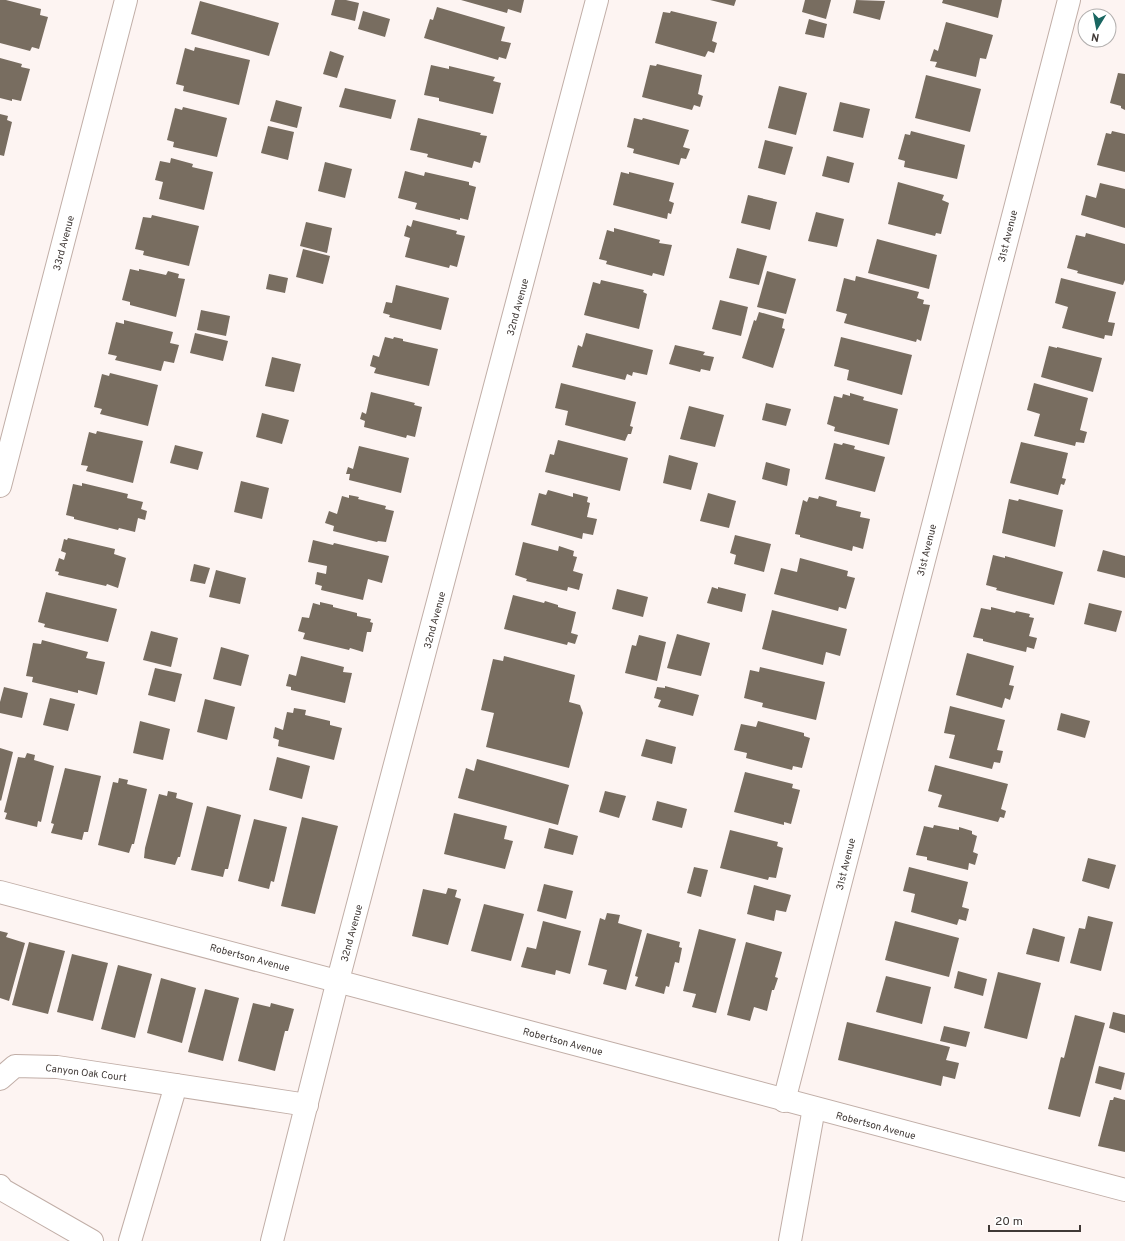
<svg xmlns="http://www.w3.org/2000/svg" width="1125" height="1241" font-family="Overpass,sans-serif">
<rect width="100%" height="100%" fill="#fdf4f2"/>
<!-- building -->
<g fill="#786d60">
<polygon points="0,0 6,0 41,9 40,15 48,17 39,49 32,47 30,51 0,43"/>
<polygon points="335,0 346,0 359,3 355,21 331,15"/>
<polygon points="461,0 524,0 521,13 508,9 507,13"/>
<polygon points="710,0 736,0 734,6"/>
<polygon points="805,0 831,0 826,19 802,12"/>
<polygon points="856,0 885,1 880,20 853,13"/>
<polygon points="943,0 1002,0 998,18 942,3"/>
<polygon points="200,1 279,23 269,56 191,34"/>
<polygon points="437,7 505,27 501,41 511,43 506,59 499,57 498,60 424,38 430,19 433,20"/>
<polygon points="363,11 390,19 385,37 358,29"/>
<polygon points="671,11 717,22 712,41 717,43 714,53 708,51 705,57 655,43 663,12 670,13"/>
<polygon points="809,19 827,24 824,38 805,34"/>
<polygon points="946,22 993,35 986,59 980,58 976,77 935,67 937,62 930,61 934,49 938,51"/>
<polygon points="195,47 250,60 239,105 183,91 184,86 176,84 185,48 194,51"/>
<polygon points="330,51 344,56 337,78 323,74"/>
<polygon points="0,58 22,64 21,67 30,69 21,101 12,99 12,101 0,98"/>
<polygon points="657,64 702,75 698,94 703,96 700,107 694,105 692,110 642,97 650,65 656,66"/>
<polygon points="431,65 449,69 449,66 495,77 493,81 501,83 493,114 439,101 439,98 424,95"/>
<polygon points="1118,73 1125,74 1125,110 1121,108 1121,106 1110,103"/>
<polygon points="926,75 981,89 970,132 915,118"/>
<polygon points="779,86 807,93 796,135 768,128"/>
<polygon points="345,88 396,100 391,119 339,107"/>
<polygon points="276,100 302,107 297,128 270,121"/>
<polygon points="840,102 870,109 863,138 833,131"/>
<polygon points="183,107 227,118 217,157 173,147 174,142 167,140 175,108 182,110"/>
<polygon points="0,114 8,116 7,120 12,122 4,156 0,155"/>
<polygon points="418,118 481,133 480,135 487,136 480,163 474,161 472,168 427,157 428,154 410,150"/>
<polygon points="634,118 642,120 643,118 689,130 683,147 690,149 686,159 681,158 679,165 633,153 634,149 627,147"/>
<polygon points="268,126 294,132 288,160 261,153"/>
<polygon points="911,131 965,145 957,179 904,167 905,161 898,159 905,134 910,135"/>
<polygon points="1112,131 1125,134 1125,172 1097,165 1106,133 1111,134"/>
<polygon points="765,140 793,147 785,175 758,168"/>
<polygon points="827,156 854,163 849,183 822,176"/>
<polygon points="171,158 193,164 192,167 213,172 204,210 159,199 163,182 155,180 160,161 170,163"/>
<polygon points="325,162 352,169 345,198 318,191"/>
<polygon points="405,171 424,176 425,172 469,182 469,185 476,187 468,220 460,218 460,220 415,209 417,203 398,198"/>
<polygon points="621,172 629,174 629,172 674,183 669,201 674,203 671,214 668,213 667,219 613,205"/>
<polygon points="898,182 944,195 942,200 949,203 941,234 936,233 935,236 888,224"/>
<polygon points="1100,183 1125,189 1125,228 1081,215 1086,195 1096,198"/>
<polygon points="748,195 777,202 770,230 741,223"/>
<polygon points="816,212 844,219 837,247 808,241"/>
<polygon points="152,215 199,226 189,266 143,255 144,251 135,249 143,217 151,218"/>
<polygon points="413,220 457,231 456,234 465,236 457,267 450,265 449,268 405,257 410,238 404,236 407,225 411,227"/>
<polygon points="306,222 332,228 327,253 300,246"/>
<polygon points="614,228 660,240 659,243 672,245 664,276 653,273 652,276 606,264 607,261 599,259 607,230 614,232"/>
<polygon points="1086,233 1125,244 1125,280 1123,285 1077,273 1078,271 1067,268 1076,235 1085,237"/>
<polygon points="877,239 937,255 929,289 868,273"/>
<polygon points="737,248 767,256 759,285 729,278"/>
<polygon points="303,249 330,256 323,284 296,277"/>
<polygon points="130,269 139,271 139,269 166,275 168,271 179,274 178,278 185,279 176,317 130,305 130,302 122,300"/>
<polygon points="767,271 796,279 786,314 757,307"/>
<polygon points="269,274 288,278 285,293 266,289"/>
<polygon points="856,276 919,292 917,298 924,300 923,304 930,305 921,341 917,339 916,342 844,323 847,314 836,311 844,278 855,281"/>
<polygon points="1061,278 1116,292 1108,322 1115,323 1112,336 1105,335 1104,339 1062,328 1068,307 1055,303"/>
<polygon points="601,280 644,290 643,292 647,294 639,329 584,315 593,282 600,284"/>
<polygon points="396,285 449,298 441,330 389,317 390,315 383,313 386,302 392,303"/>
<polygon points="720,300 748,307 741,336 712,329"/>
<polygon points="201,310 230,316 226,336 197,330"/>
<polygon points="759,312 784,319 782,328 785,329 773,368 742,358 754,320 756,321"/>
<polygon points="124,320 173,332 170,343 179,345 174,363 164,361 161,371 115,360 117,356 108,354 116,322 124,324"/>
<polygon points="195,333 228,341 223,361 190,353"/>
<polygon points="586,333 653,350 647,375 633,372 632,376 627,374 625,380 572,367 578,345 582,347"/>
<polygon points="385,337 393,339 394,337 403,339 403,341 438,349 429,386 374,373 376,368 370,366 373,355 379,357"/>
<polygon points="841,337 912,355 902,395 847,380 849,370 834,366"/>
<polygon points="675,345 705,352 703,355 714,357 710,371 701,369 700,372 669,364"/>
<polygon points="1049,346 1057,348 1057,347 1102,358 1093,392 1041,377"/>
<polygon points="272,357 301,364 294,392 265,386"/>
<polygon points="110,373 158,385 148,426 100,414 102,409 94,407 102,374 109,376"/>
<polygon points="561,383 636,402 630,426 633,427 631,434 628,434 625,441 565,425 568,411 555,408"/>
<polygon points="1034,383 1088,398 1080,430 1087,432 1084,443 1076,442 1075,446 1034,436 1040,414 1027,410"/>
<polygon points="371,392 415,403 414,405 422,407 415,437 407,435 406,438 364,427 365,421 360,419 362,412 366,414"/>
<polygon points="850,393 864,397 863,400 898,409 889,445 834,431 835,427 827,424 834,396 842,398 843,394 850,396"/>
<polygon points="766,403 791,409 786,426 762,420"/>
<polygon points="689,406 724,415 715,447 680,439"/>
<polygon points="262,413 289,420 282,444 256,437"/>
<polygon points="97,431 143,441 133,483 86,471 88,466 81,465 89,432 96,434"/>
<polygon points="558,440 628,458 620,491 545,472 550,454 554,455"/>
<polygon points="1021,442 1068,453 1062,478 1066,479 1064,485 1061,484 1058,495 1010,483"/>
<polygon points="834,443 842,445 843,443 855,446 854,449 885,457 875,492 825,479"/>
<polygon points="175,445 203,452 198,470 170,463"/>
<polygon points="359,446 409,458 401,493 349,480 350,474 346,474 348,467 353,469"/>
<polygon points="669,455 698,463 691,490 663,483"/>
<polygon points="766,462 790,469 787,486 762,479"/>
<polygon points="241,481 269,488 262,519 234,512"/>
<polygon points="82,483 128,494 127,498 143,502 141,509 147,511 145,520 138,518 135,532 119,528 118,530 74,519 74,517 66,515 73,484 82,486"/>
<polygon points="548,490 573,497 573,493 588,497 587,502 590,503 587,517 597,519 593,535 583,533 582,539 531,525 539,493 546,495"/>
<polygon points="708,493 736,501 729,528 700,521"/>
<polygon points="349,495 359,497 358,499 386,506 385,509 394,511 386,542 378,541 377,542 333,531 334,526 325,523 329,511 337,514 342,496 349,498"/>
<polygon points="819,496 837,501 836,506 861,512 860,517 870,519 863,549 853,546 852,551 800,537 800,535 795,534 803,500 807,502 809,497 818,499"/>
<polygon points="1009,499 1018,501 1019,499 1063,510 1055,547 1002,533"/>
<polygon points="735,535 771,544 764,572 734,564 736,555 730,553"/>
<polygon points="68,538 115,549 114,554 126,558 118,588 107,584 106,586 58,575 59,572 55,571 59,558 64,560 66,553 61,551 64,539 67,540"/>
<polygon points="313,540 333,545 334,543 389,556 382,583 368,579 363,600 321,590 322,586 315,584 317,572 326,574 327,566 308,562"/>
<polygon points="523,542 558,551 559,546 574,551 573,556 577,557 573,571 583,574 579,590 568,587 567,591 526,581 527,579 515,575"/>
<polygon points="1103,550 1125,556 1125,578 1097,571"/>
<polygon points="993,555 1005,558 1005,556 1063,572 1054,605 996,590 997,588 986,585"/>
<polygon points="800,558 848,571 847,576 855,578 846,609 839,607 838,611 774,594 781,568 797,572"/>
<polygon points="194,564 210,568 205,584 190,581"/>
<polygon points="216,570 246,578 240,604 209,597"/>
<polygon points="712,587 718,589 718,587 746,594 742,612 707,603"/>
<polygon points="617,589 648,597 643,617 612,609"/>
<polygon points="46,592 117,609 108,642 44,627 45,624 38,622"/>
<polygon points="513,595 544,603 545,601 558,605 558,607 576,612 571,633 578,635 575,644 568,642 567,645 504,629"/>
<polygon points="320,602 333,605 333,607 357,613 357,616 371,619 370,622 373,623 371,632 367,632 363,652 350,648 349,650 303,639 305,633 298,631 302,617 309,618 313,603 320,605"/>
<polygon points="1089,603 1122,611 1116,632 1084,624"/>
<polygon points="991,607 1015,613 1016,611 1030,614 1029,617 1034,618 1029,636 1037,638 1034,649 1027,647 1026,652 983,641 983,639 973,637 981,608 991,610"/>
<polygon points="772,610 847,629 840,656 826,652 823,665 762,649"/>
<polygon points="151,631 178,638 171,667 143,660"/>
<polygon points="677,634 710,643 701,676 667,668"/>
<polygon points="639,635 666,642 657,681 625,673 632,645 636,646"/>
<polygon points="42,640 88,652 86,658 105,662 97,695 78,690 78,693 32,682 33,677 26,676 33,643 41,644"/>
<polygon points="221,647 249,655 241,686 213,679"/>
<polygon points="967,653 1014,666 1009,685 1014,686 1010,700 1005,698 1002,708 956,695"/>
<polygon points="301,656 344,667 343,672 352,673 345,703 291,690 291,687 286,686 289,674 296,676"/>
<polygon points="504,656 575,675 569,702 580,705 583,713 569,768 486,747 494,713 481,710 493,659 503,661"/>
<polygon points="760,667 825,682 816,720 762,707 763,703 744,698 750,670 759,672"/>
<polygon points="155,668 182,674 175,702 148,695"/>
<polygon points="665,686 699,695 693,716 658,707 661,700 654,698 657,687 665,688"/>
<polygon points="4,687 28,693 22,718 0,713 0,702"/>
<polygon points="50,698 75,704 68,731 43,725"/>
<polygon points="205,699 235,707 227,740 197,732"/>
<polygon points="950,706 1005,720 997,750 1003,751 1000,763 994,762 992,769 949,758 955,735 944,733"/>
<polygon points="294,708 306,710 305,715 330,721 330,725 342,728 334,760 278,746 279,740 273,738 275,727 283,730 287,712 293,713"/>
<polygon points="1061,713 1090,721 1085,738 1057,730"/>
<polygon points="140,721 170,729 163,760 133,753"/>
<polygon points="758,721 804,733 804,736 810,738 802,768 793,766 792,770 746,758 747,753 734,750 741,724 756,727"/>
<polygon points="646,739 676,747 672,764 641,756"/>
<polygon points="0,748 13,752 1,801 0,800"/>
<polygon points="27,753 35,755 34,760 54,766 41,822 38,821 37,827 5,819 7,813 4,812 18,757 25,758"/>
<polygon points="277,757 310,766 302,799 269,790"/>
<polygon points="477,759 569,785 558,825 458,798 466,768 474,771"/>
<polygon points="935,765 1008,784 1001,809 1006,811 1004,818 1000,817 998,822 938,807 942,795 928,791"/>
<polygon points="65,768 101,776 88,832 84,832 82,840 51,833 54,824 51,823"/>
<polygon points="745,772 793,784 792,788 800,790 791,824 784,822 784,825 734,812"/>
<polygon points="119,778 128,780 127,784 147,789 134,844 132,844 129,853 98,845 113,782 118,783"/>
<polygon points="168,791 177,793 176,798 193,803 180,857 178,857 175,865 144,858 145,848 159,794 167,796"/>
<polygon points="605,791 626,796 619,818 599,812"/>
<polygon points="657,801 687,809 682,828 652,820"/>
<polygon points="207,806 241,815 228,869 225,869 223,877 191,870"/>
<polygon points="454,813 507,826 504,839 513,841 505,869 444,854"/>
<polygon points="302,817 338,826 315,914 281,906"/>
<polygon points="254,819 287,827 274,882 271,881 269,889 238,881"/>
<polygon points="934,825 959,830 959,827 972,831 972,834 977,836 973,852 978,854 975,865 969,863 968,870 927,860 927,857 916,855 924,826 933,828"/>
<polygon points="549,828 578,836 573,855 544,848"/>
<polygon points="730,830 778,842 777,846 783,848 776,878 769,877 768,880 720,868"/>
<polygon points="1088,858 1116,865 1109,889 1082,881"/>
<polygon points="694,867 708,870 701,897 687,893"/>
<polygon points="909,867 968,882 962,907 969,909 966,921 959,919 957,925 911,912 915,894 903,891"/>
<polygon points="544,884 573,891 566,919 537,911"/>
<polygon points="754,885 791,895 786,912 776,910 774,921 747,914"/>
<polygon points="448,888 457,890 455,897 461,899 448,945 412,936 423,889 446,894"/>
<polygon points="484,904 524,914 511,961 471,951"/>
<polygon points="607,913 620,915 618,923 642,930 626,990 603,984 607,970 588,965 600,918 605,920"/>
<polygon points="1088,916 1113,922 1101,971 1070,963 1079,928 1085,929"/>
<polygon points="543,921 581,931 570,974 556,970 555,975 521,967 527,947 536,949"/>
<polygon points="895,921 959,938 949,977 885,960"/>
<polygon points="1033,928 1065,937 1059,962 1026,954"/>
<polygon points="699,929 736,939 716,1013 692,1007 696,994 683,991"/>
<polygon points="0,931 8,933 6,937 25,943 9,1001 0,998"/>
<polygon points="647,933 680,942 679,947 682,948 679,963 675,962 669,987 666,986 664,994 635,986 638,977 635,976"/>
<polygon points="29,942 65,951 48,1014 12,1005"/>
<polygon points="746,942 782,952 775,977 778,978 774,990 772,990 767,1011 754,1007 750,1021 727,1015"/>
<polygon points="72,954 108,963 93,1021 57,1012"/>
<polygon points="118,965 152,974 135,1038 101,1029"/>
<polygon points="958,971 987,979 983,996 954,988"/>
<polygon points="998,972 1041,983 1027,1039 984,1028"/>
<polygon points="886,976 931,987 922,1024 876,1012"/>
<polygon points="161,978 196,988 182,1043 147,1033"/>
<polygon points="205,989 239,998 223,1061 188,1052"/>
<polygon points="253,1003 270,1007 271,1003 294,1009 288,1031 285,1031 275,1071 238,1061"/>
<polygon points="1113,1012 1125,1015 1125,1033 1109,1028"/>
<polygon points="1075,1015 1105,1023 1080,1117 1048,1109 1061,1057 1064,1058"/>
<polygon points="847,1022 950,1047 946,1060 959,1063 955,1079 943,1076 941,1086 838,1060"/>
<polygon points="944,1026 970,1032 966,1047 940,1041"/>
<polygon points="1099,1066 1125,1073 1121,1090 1095,1083"/>
<polygon points="1114,1097 1125,1100 1125,1152 1098,1146 1110,1100 1113,1100"/>
</g>
<g fill="none" stroke-linecap="round" stroke-linejoin="round">
<!-- minor casing -->
<g stroke="#c1aea7" stroke-width="24">
<g id="minor">
<polyline points="0,486 126,0"/>
<path d="M0,892C375,990 750,1091 1125,1190"/>
<polyline points="0,1079 15,1066 57,1067 307,1105"/>
<polyline points="784,1101 1069,0"/>
<polyline points="0,1186 3,1190 92,1241"/>
<polyline points="130,1241 176,1085"/>
<polyline points="272,1241 338,980 597,0"/>
<polyline points="790,1241 814,1108"/>
</g>
</g>
<!-- minor -->
<use href="#minor" stroke="#fff" stroke-width="22"/>
</g>
<g text-anchor="middle" stroke-width="4" stroke-linejoin="round" paint-order="stroke">
<!-- street labels -->
<g font-size="10" fill="#3f3835" stroke="#fff">
<text transform="translate(1007 236) rotate(-76)" y="4">31st Avenue</text>
<text transform="translate(63 243) rotate(-75)" y="4">33rd Avenue</text>
<text transform="translate(517 307) rotate(-75)" y="4">32nd Avenue</text>
<text transform="translate(926 550) rotate(-76)" y="4">31st Avenue</text>
<text transform="translate(434 620) rotate(-75)" y="4">32nd Avenue</text>
<text transform="translate(845 864) rotate(-76)" y="4">31st Avenue</text>
<text transform="translate(351 933) rotate(-75)" y="4">32nd Avenue</text>
<text transform="translate(250 957) rotate(15)" y="4">Robertson Avenue</text>
<text transform="translate(563 1041) rotate(15)" y="4">Robertson Avenue</text>
<text transform="translate(86 1072) rotate(7)" y="4">Canyon Oak Court</text>
<text transform="translate(876 1125) rotate(15)" y="4">Robertson Avenue</text>
</g>
</g>
<!-- north arrow -->
<g transform="translate(1097 28) rotate(190)"><circle r="19" fill="#ffffff" stroke="#b2afae"/>
<path d="M0-3L7 15L0 10L-7 15Z" fill="#196661"/>
<text y="-6" font-size="11" font-weight="bold" text-anchor="middle" fill="#3f3835">N</text>
</g>
<!-- scale -->
<path d="M989 1225v6h91v-6" fill="none" stroke="#3f3835" stroke-width="2"/>
<text x="995" y="1225" font-size="12" fill="#3f3835" stroke="#ffffff" stroke-width="3" paint-order="stroke">20 m</text>
</svg>
